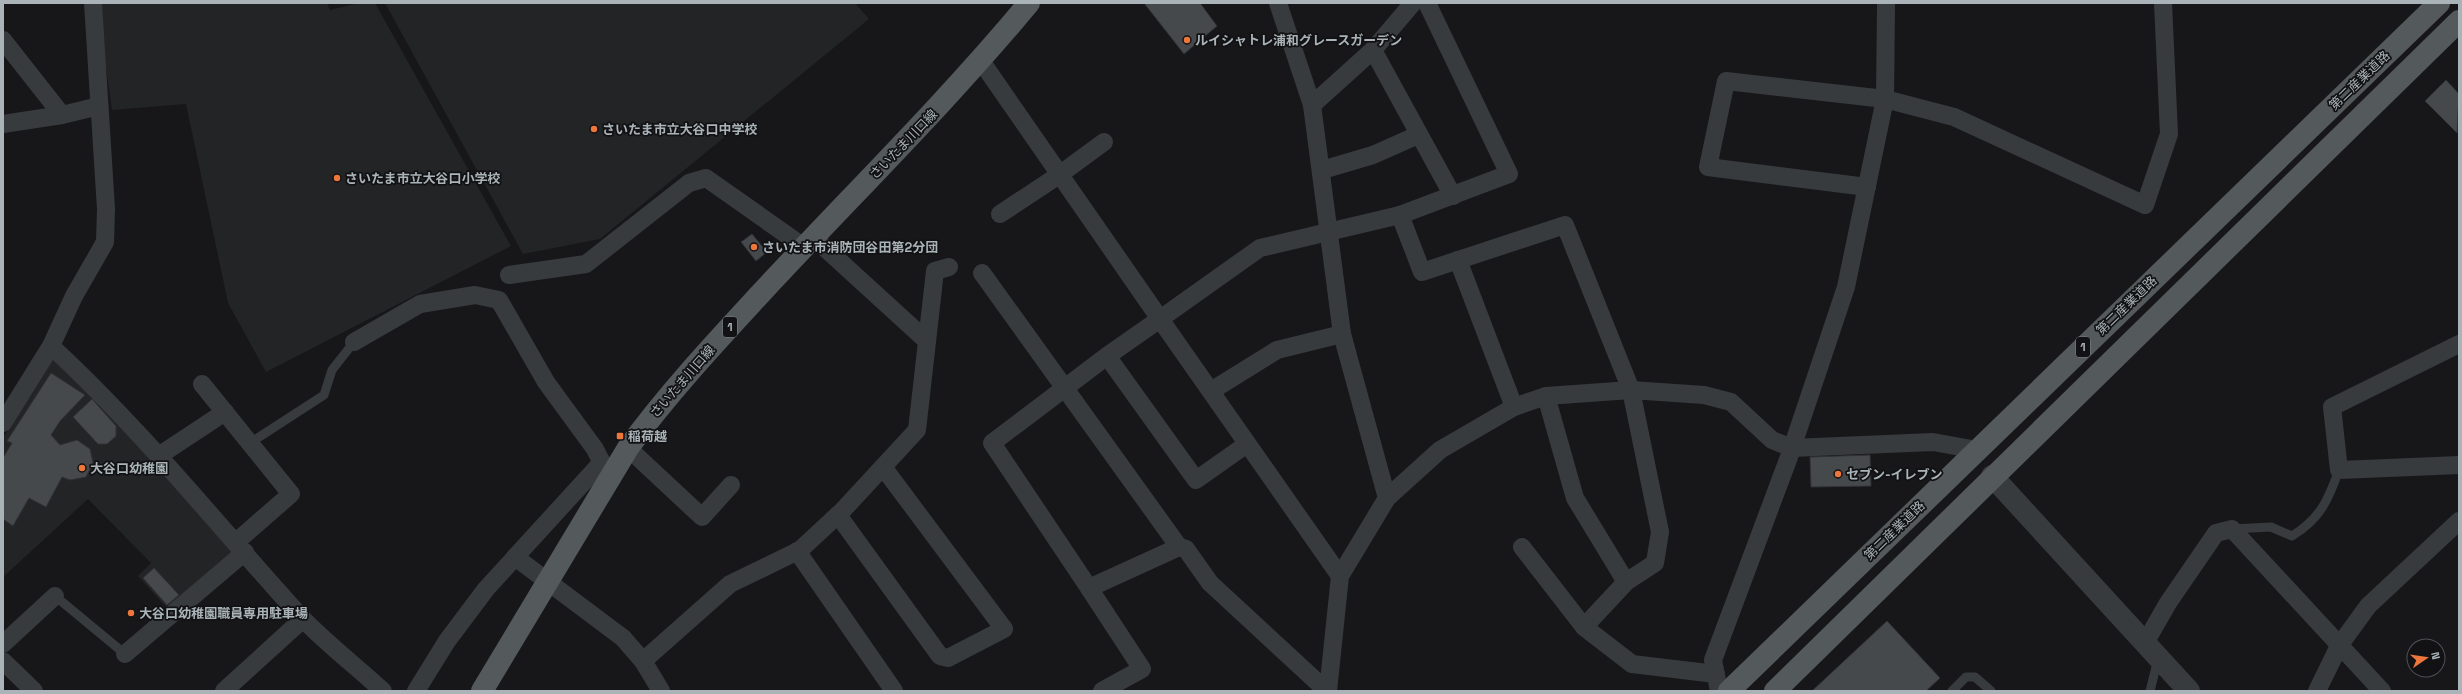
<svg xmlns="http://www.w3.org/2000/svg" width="2462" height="694" font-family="'Space Grotesk','Noto Sans JP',sans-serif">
<rect width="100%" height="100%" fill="#171719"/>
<!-- built -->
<g fill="#232426">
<polygon points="97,3 327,3 330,10 359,3 375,3 511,246 266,372 228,303 186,104 112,110"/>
<polygon points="385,3 855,3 869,19 600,239 523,254"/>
<polygon points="54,353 236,551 168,609 138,576 151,563 88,499 3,577 3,438"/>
</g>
<!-- building -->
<g fill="#46494c" stroke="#313235">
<polygon points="1144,3 1200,3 1217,26 1184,54"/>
<polygon points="2446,80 2459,94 2457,133 2425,101"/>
<polygon points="752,234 767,252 756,261 741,242"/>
<polygon points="51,373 85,395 60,421 51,435 60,445 77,440 90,449 93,463 86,477 70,480 62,477 46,507 29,498 13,526 3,519 3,458 12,443 7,441"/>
<polygon points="92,399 116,426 116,436 107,444 98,444 73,417"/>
<polygon points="1870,455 1871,486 1811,487 1810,457"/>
<polygon points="154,568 179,595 167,605 143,578"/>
<polygon points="1887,621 1940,678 1926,691 1812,691"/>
</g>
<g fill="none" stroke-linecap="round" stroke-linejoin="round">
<!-- service -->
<g stroke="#383b3d" stroke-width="9">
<polyline points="250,443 324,395 332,370 354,342"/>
<path d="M2232,529L2271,527L2292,536C2321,518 2328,500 2339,470"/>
<polyline points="55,596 125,654"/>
<polyline points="1952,691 1966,677 1975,677 1991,691"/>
<polyline points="2150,691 2158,659"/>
</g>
<!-- minor -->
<g stroke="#383b3d" stroke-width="18">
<polyline points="1278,3 1312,105 1342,334 1387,498"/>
<polyline points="3,40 62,115 99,106"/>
<polyline points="1373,50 1453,196"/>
<polyline points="981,61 1160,319 1107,356 992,443 1089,588"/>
<polyline points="1312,105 1373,50 1413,3"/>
<polyline points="3,124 62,115"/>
<polyline points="1322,170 1373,155 1418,135"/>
<polyline points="1867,187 1708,167 1726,81 1885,99 1954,117 2145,205 2169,134 2163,3"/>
<polyline points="1000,214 1059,175 1104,142"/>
<polyline points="1400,215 1422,272 1565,225 1631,390 1660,532 1655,563 1626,582 1584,627"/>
<polyline points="813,237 927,341"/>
<polyline points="1458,260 1514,407"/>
<polyline points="982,273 1179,547"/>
<polyline points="509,275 586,264 689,183 706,178 804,247"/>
<polyline points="354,342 420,304 475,295 499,300 546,382 595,449 610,479"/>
<polyline points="2459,344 2332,407 2339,470 2459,465"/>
<path d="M51,346C142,430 219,527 302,618C327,644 357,667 383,691"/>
<polyline points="1107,356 1196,480 1247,444"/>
<polyline points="202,384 291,494 236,542"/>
<polyline points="1211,391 1277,350 1342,334"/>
<polyline points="1546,396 1575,498 1626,582"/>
<polyline points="3,423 51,346 74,296 105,242 106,209 93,3"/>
<polyline points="628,448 702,517 731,485"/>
<polyline points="160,455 225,412"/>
<polyline points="838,515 940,656 948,658 1004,629 883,467"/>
<polyline points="1522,547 1584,627 1632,664 1716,674"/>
<polyline points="797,551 894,691"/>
<polyline points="515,557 623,638 643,661 661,691"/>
<polyline points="1340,576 1160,319 1260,248 1400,215 1509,174 1427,3"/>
<polyline points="2145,643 2168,603 2216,533 2232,529 2382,691"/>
<polyline points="3,644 55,596"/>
<polyline points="125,654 245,552"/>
<polyline points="3,661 34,691"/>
<polyline points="643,661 730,584 800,550 842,511 917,430 935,271 949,267"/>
<polyline points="224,691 303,619"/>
<polyline points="416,691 447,641 486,589 602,462"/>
<polyline points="1102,691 1142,669 1089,588 1179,547 1186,549 1210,583 1327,691"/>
<polyline points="1328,691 1340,576 1387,498 1440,450 1514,407 1546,396 1631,390 1704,395 1731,402 1772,440 1792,448 1933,442 1977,450"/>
<polyline points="1719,691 1713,660 1789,457 1846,287 1885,99 1886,3"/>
<polyline points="2317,691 2339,646 2368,606 2459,521"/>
</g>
<!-- tertiary -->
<polyline stroke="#383b3d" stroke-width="22" points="1992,476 2189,691"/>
<!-- primary -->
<g stroke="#54595c" stroke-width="22">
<path d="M482,691L628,448C669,392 715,343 762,292C851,196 945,104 1029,3"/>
<polyline points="1729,691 2439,3"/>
<polyline points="1775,691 2459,21"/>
</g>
</g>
<!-- markers -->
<g fill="#ec763b" stroke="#121214" stroke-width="1.5">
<circle cx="1187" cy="40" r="4"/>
<circle cx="594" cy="129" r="4"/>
<circle cx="337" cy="178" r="4"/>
<circle cx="754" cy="247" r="4"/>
<rect x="616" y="432" width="8" height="8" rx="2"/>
<circle cx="82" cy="468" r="4"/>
<circle cx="1838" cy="474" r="4"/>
<circle cx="131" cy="613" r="4"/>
</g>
<g text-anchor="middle" stroke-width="3.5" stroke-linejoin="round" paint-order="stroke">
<!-- shield labels -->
<g fill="#121214" stroke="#7c8387" stroke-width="1">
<rect x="723" y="317" width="14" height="20" rx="3"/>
<rect x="2076" y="337" width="14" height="20" rx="3"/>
</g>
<g font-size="12" font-weight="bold" fill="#a9b3b8">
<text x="730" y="331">1</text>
<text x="2083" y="351">1</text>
</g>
<!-- poi labels -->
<g font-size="13" font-weight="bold" fill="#a9b3b8" stroke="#121214" text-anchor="start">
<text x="1195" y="45">ルイシャトレ浦和グレースガーデン</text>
<text x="602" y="134">さいたま市立大谷口中学校</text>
<text x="345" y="183">さいたま市立大谷口小学校</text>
<text x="762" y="252">さいたま市消防団谷田第2分団</text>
<text x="628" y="441">稲荷越</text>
<text x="90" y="473">大谷口幼稚園</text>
<text x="1846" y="479">セブン-イレブン</text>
<text x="139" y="618">大谷口幼稚園職員専用駐車場</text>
</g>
<!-- street labels -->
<g font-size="13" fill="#a9b3b8" stroke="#121214">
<text transform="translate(2359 80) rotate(-44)" y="5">第二産業道路</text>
<text transform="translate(903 144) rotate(-46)" y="5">さいたま川口線</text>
<text transform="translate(2126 305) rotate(-44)" y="5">第二産業道路</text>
<text transform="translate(682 381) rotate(-49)" y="5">さいたま川口線</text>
<text transform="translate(1894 530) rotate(-44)" y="5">第二産業道路</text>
</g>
</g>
<!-- border -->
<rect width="2462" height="694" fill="none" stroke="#a9b3b8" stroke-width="8"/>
<!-- north arrow -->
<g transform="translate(2426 658) rotate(77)"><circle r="19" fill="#121214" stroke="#4e5256"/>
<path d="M0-3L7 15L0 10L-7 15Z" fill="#ec763b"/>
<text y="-6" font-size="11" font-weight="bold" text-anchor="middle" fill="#a9b3b8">N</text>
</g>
</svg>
